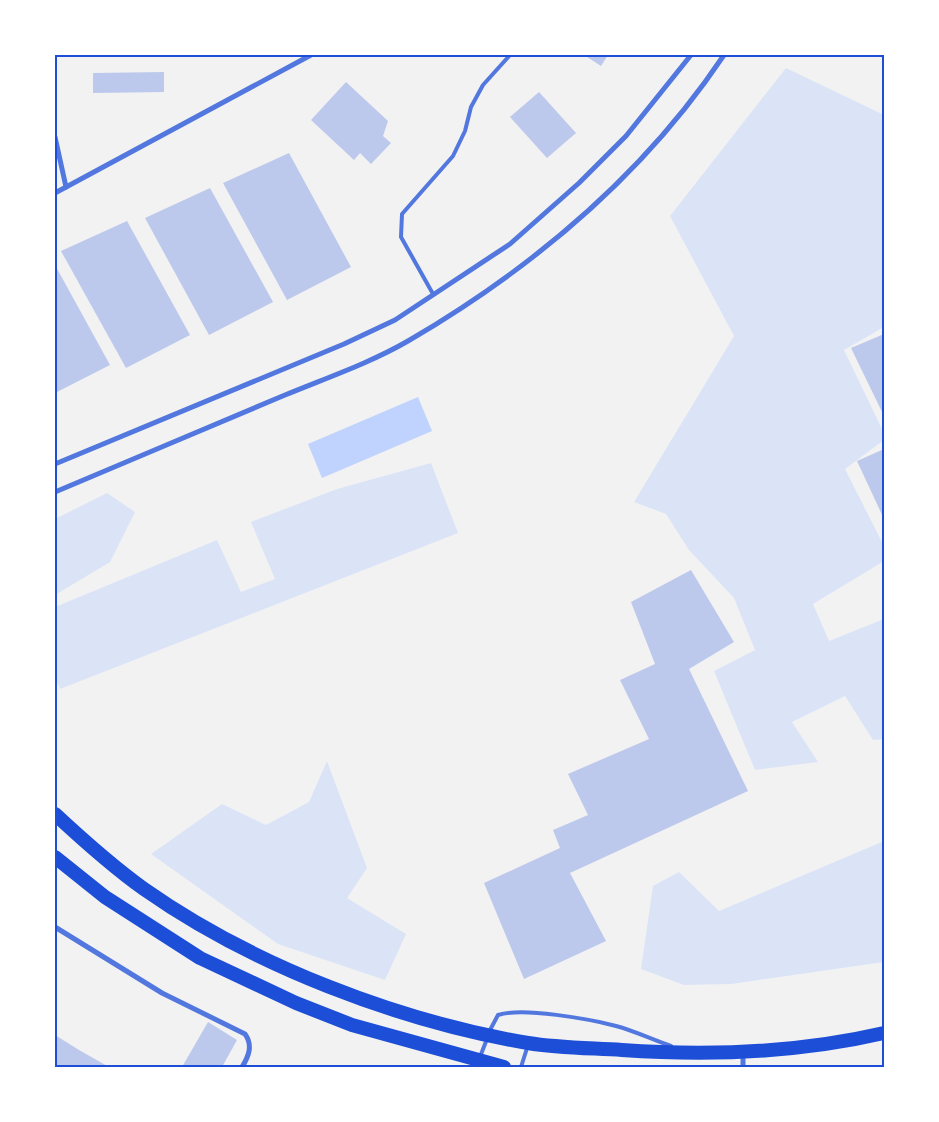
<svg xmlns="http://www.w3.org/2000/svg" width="939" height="1122" font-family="Inter,sans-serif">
<rect width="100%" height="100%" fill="#f2f2f2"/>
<!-- green -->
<g fill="#dbe4f7">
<polygon points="786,68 884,115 884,327 844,350 884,433 884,440 845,469 884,546 884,561 813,604 829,641 884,619 884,739 873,740 845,696 792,722 818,762 755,770 714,671 755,650 734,598 689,550 666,514 634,502 734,336 670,216"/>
<polygon points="431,463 458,533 60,689 55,677 55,607 217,540 241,592 275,579 251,522 337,489"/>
<polygon points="107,493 135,512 110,562 55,595 55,519"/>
<polygon points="327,761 367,868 347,898 406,934 385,980 278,944 151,854 222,804 266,825 309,802"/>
<polygon points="884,841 884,962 731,984 684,985 641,969 653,886 679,872 719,911"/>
</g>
<!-- water -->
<polygon fill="#bfd3fe" points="418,397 432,431 322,478 308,444"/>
<!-- building -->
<g fill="#bdc9ec">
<polygon points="584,55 608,55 601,66"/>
<polygon points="164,72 164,92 93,93 93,73"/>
<polygon points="346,82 388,121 383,136 391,143 371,164 360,153 354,160 311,120"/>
<polygon points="539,92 576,133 547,158 510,117"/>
<polygon points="289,153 351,267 287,300 223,183"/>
<polygon points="210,188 273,302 209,335 145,218"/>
<polygon points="127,221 190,335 126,368 61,251"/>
<polygon points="55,265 110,365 55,393"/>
<polygon points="884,334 884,416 851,348"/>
<polygon points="884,449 884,519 857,461"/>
<polygon points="691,570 734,642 689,669 748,791 570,873 606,941 524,979 484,883 560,848 553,830 588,815 568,774 649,739 620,680 655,664 631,602"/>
<polygon points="208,1022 237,1040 222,1067 182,1067"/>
<polygon points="55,1035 79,1050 109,1067 55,1067"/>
</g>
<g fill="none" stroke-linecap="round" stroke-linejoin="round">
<!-- service -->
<g stroke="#5277de" stroke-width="4">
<polyline points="433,294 401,237 402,214 453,156 465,131 471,107 483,85 510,55"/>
<path d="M489,1032L498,1015C523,1007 589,1019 616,1026C635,1031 653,1040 671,1046"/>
<polyline points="476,1067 487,1039"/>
<polyline points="521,1067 528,1045"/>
</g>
<!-- minor -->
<g stroke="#5277de" stroke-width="5">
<polyline points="55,137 66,187"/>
<polyline points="55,193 311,55"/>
<polyline points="55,464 344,344 395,320 510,244 579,183 626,136 691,55"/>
<path d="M55,492C132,460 208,427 285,395C326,378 370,363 408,341C533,268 643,176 724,55"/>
<path d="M55,927L162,993L245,1034C253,1045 249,1056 242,1067"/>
<polyline points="743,1067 743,1053"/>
</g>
<!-- trunk -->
<g stroke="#1d4ed8" stroke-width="14">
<path d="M55,814C83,840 113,867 144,889C252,965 398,1021 528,1043C558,1048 591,1048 622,1050C709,1056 798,1053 884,1033"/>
<polyline points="55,857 105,897 200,958 296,1003 352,1025 504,1067"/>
</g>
</g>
<!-- border -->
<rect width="939" height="1122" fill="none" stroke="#ffffff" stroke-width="112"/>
<rect x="56" y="56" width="827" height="1010" fill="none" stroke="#1d4ed8" stroke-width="2"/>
</svg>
